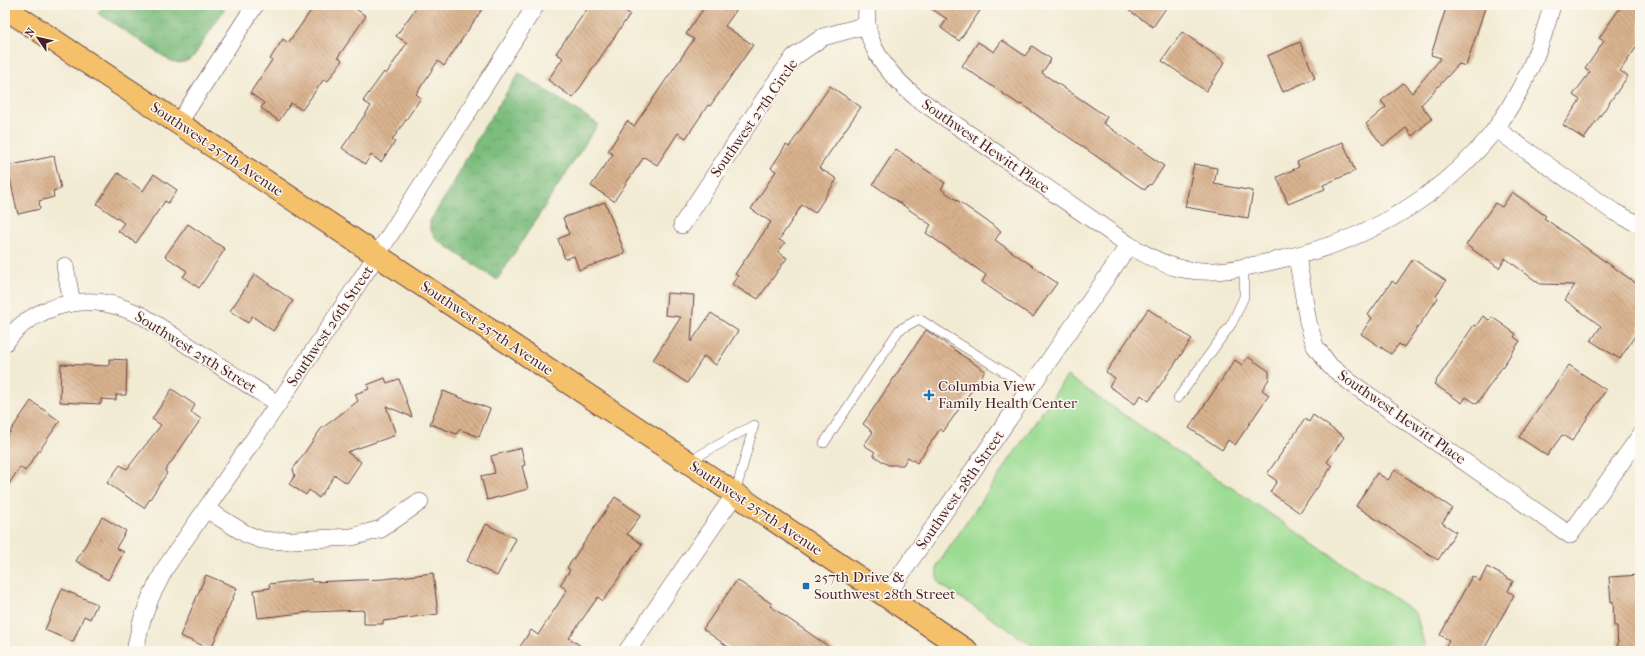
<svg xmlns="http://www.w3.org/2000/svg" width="1645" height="656" font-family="'IM FELL French Canon',serif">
<defs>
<pattern id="forest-crowns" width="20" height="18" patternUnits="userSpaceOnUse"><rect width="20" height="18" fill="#7cbc7d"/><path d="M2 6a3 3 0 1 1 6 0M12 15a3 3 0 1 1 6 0" fill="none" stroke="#689867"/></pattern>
<pattern id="building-back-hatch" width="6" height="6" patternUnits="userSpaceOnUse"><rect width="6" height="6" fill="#d9b38f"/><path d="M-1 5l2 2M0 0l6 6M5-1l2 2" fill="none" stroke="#b29175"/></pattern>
</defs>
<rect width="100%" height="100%" fill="#fbf7ec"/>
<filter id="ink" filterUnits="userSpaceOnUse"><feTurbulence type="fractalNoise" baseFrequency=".025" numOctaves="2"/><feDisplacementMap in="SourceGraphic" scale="8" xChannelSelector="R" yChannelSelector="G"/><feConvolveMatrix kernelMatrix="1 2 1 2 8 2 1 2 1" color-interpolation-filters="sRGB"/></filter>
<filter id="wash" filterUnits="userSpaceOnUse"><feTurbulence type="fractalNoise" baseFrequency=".012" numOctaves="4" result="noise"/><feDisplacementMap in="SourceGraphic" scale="16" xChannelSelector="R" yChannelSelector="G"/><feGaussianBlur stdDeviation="0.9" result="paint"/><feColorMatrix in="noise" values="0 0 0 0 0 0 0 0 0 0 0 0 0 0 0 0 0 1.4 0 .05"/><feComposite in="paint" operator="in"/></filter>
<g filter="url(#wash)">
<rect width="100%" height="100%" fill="#f2ebd4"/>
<!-- grass -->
<path fill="#9bdc93" stroke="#727e5f" d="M1067,376L1416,613L1426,651H1041L941,585C936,578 936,572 938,564Z"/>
<!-- forest -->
<g fill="url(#forest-crowns)" stroke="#636e54">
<path d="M104,5H227L194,56C187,63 178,65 169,60L98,13Z"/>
<polygon points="519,73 598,124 497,280 437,240 430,229 430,221 454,182 476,140"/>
</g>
<g id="blocks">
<!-- building -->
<g fill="url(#building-back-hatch)">
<polygon points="315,5 350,5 366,16 338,57 342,60 328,81 324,79 302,110 291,103 279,121 261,108 264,103 250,93 272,60 270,59 283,39 288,43"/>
<polygon points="418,5 485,5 444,66 438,61 416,94 421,98 392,140 395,142 381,162 371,155 365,164 342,148 371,106 363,101 384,72 386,74 407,43 396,36"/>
<polygon points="590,5 616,5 630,14 573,98 548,80 563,58 556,53"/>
<polygon points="706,5 740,5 725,26 753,45 710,106 708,105 686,138 678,133 657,165 644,157 614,201 591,186 613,154 608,151 627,121 634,126 694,39 686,34"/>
<polygon points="926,5 984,5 959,41 941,28 947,19"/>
<polygon points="1121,5 1168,5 1153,27"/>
<polygon points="1447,5 1486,5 1466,66 1459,64 1421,105 1432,119 1412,136 1406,128 1383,146 1366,124 1386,107 1381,101 1403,83 1412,93 1441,58 1431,55"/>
<polygon points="1622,5 1640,5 1640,42 1620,71 1628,76 1584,139 1563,125 1580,100 1573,95 1590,72 1585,69 1604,41 1599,38"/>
<polygon points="1182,32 1225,62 1206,91 1162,61"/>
<polygon points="1002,40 1025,56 1032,46 1051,59 1042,73 1107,117 1103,123 1164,166 1151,185 1149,184 1145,190 1021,104 1020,105 962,66 978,42 994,52"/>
<polygon points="1300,42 1315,78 1283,92 1267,56"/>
<polygon points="830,86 861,107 819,168 837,179 815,213 802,205 779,240 785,243 778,252 787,258 758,299 750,294 749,295 732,284 738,276 735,274 771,222 751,209 776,171 771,168 786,145 789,147"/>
<polygon points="1343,142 1355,171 1323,185 1325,189 1288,204 1277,177 1299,167 1297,162"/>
<polygon points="896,149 945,183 941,189 1001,231 995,240 1057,283 1033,317 982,282 986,275 926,233 931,225 873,184"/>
<polygon points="54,156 61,189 53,191 54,197 39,201 40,209 18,214 7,166"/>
<polygon points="1194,164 1217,168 1214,184 1253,191 1248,218 1185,207"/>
<polygon points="118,173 143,191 154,174 177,190 168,203 165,201 136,243 118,231 124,223 97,204"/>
<polygon points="1512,192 1546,216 1544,218 1640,286 1640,328 1620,359 1591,341 1601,326 1565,300 1575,285 1540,284 1505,258 1499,268 1466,245 1495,203 1502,207"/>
<polygon points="605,202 625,253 579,270 574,256 565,259 558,239 569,234 563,218"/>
<polygon points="188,224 225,249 199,288 183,277 187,271 165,256"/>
<polygon points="1413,259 1446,281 1436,296 1438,298 1404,347 1399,344 1391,354 1361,334 1372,318 1368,315 1392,281 1396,284"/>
<polygon points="255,274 293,301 273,331 252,316 248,323 230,311"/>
<polygon points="667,293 694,295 691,342 711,313 738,331 716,365 704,356 687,383 653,360 681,317 665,315"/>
<polygon points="1148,309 1192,339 1149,401 1141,395 1135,404 1109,386 1115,378 1106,372"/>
<polygon points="1483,316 1489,320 1492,317 1516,334 1514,337 1520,341 1477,404 1466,397 1462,403 1434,384 1474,325 1476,326"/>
<polygon points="926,330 985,371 943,432 940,429 917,463 908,457 903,465 888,465 873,455 875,452 864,445 873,432 863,424"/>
<polygon points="1248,357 1269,371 1269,379 1262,390 1269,395 1235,445 1228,440 1222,450 1189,428 1235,360 1242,365"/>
<polygon points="109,359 127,360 126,395 116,395 116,400 101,399 101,404 60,402 61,364 109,366"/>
<polygon points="1569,365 1606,390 1572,441 1562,435 1547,456 1519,437"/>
<polygon points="385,378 387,383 399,379 412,417 386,406 396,435 347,452 361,462 347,483 335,475 319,498 309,490 306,495 289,484 295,476 293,469 321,429 358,401 355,394 369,389 367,385"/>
<polygon points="172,389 195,405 191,412 201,419 165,471 167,473 144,508 107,483 120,465 127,469 161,425 152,419"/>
<polygon points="443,391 490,409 479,437 459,429 457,434 430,424"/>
<polygon points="31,401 60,421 25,471 20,467 5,490 5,439"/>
<polygon points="1313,415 1344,437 1327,462 1332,466 1300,513 1270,492 1277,481 1267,474 1305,419 1309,422"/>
<polygon points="521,448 525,465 522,466 528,489 487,500 481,476 495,473 491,456"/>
<polygon points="1395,470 1452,508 1442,523 1456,532 1438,560 1356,506 1377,473 1388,480"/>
<polygon points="615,497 641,515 627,534 642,544 603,601 598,597 569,638 588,651 517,651 531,630 538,635 567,590 560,585 570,570 567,568"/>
<polygon points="102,517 126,531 116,548 124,552 108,580 76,561"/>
<polygon points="486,524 516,539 497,576 467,561"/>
<polygon points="1487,567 1513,581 1508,591 1514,595 1483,651 1443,651 1449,640 1440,635 1472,576 1480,581"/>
<polygon points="433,573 438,614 383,621 383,624 364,624 364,610 311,612 258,618 254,590 270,588 269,584 312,579 312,582 384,579"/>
<polygon points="206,575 237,588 211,649 180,636"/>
<polygon points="1640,575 1640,651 1618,651 1617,626 1614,626 1613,601 1611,602 1609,577"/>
<polygon points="737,580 772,604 770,606 835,651 734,651 703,629"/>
<polygon points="62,589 97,604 90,619 84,616 73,642 45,630"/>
</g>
</g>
</g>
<g filter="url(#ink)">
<use href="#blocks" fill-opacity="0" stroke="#633e44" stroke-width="1"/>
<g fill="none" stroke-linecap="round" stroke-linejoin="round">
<!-- lane casing -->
<g stroke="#633e44" stroke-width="10">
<g id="lane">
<polyline points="1178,398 1232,323 1244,297 1244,267"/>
<polyline points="824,443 899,330 919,319 1030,388"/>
<polyline points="689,461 754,425"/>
<polyline points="735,494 754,425"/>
</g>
</g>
<!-- street casing -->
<g stroke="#633e44" stroke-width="18">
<g id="street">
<path d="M867,5C867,11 866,18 867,24C871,55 894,79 917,98L1129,245C1143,253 1159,263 1175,267C1211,277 1246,267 1282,259C1352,244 1412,214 1464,164C1475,153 1487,141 1496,128C1523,90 1541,49 1552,5"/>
<polyline points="178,124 255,5"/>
<polyline points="1496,129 1614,212 1640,225"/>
<polyline points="682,225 775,83 794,57 823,37 867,25"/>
<polyline points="1297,256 1308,322 1315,346 1330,366 1351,383 1570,535 1640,436"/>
<polyline points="65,266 72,303"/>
<path d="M5,343C25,314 62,300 96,302C113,303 128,310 143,316L278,404"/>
<polyline points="206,509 246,534 262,540 275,541 352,537 381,529 420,502"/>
<polyline points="886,596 1129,245"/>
<polyline points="135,651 141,623 151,596 166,567 278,404 377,255 536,5"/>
<polyline points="627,651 735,494"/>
</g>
</g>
<!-- primary casing -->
<g stroke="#633e44" stroke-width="24">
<polyline id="primary" points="5,8 688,462 967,651"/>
</g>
<!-- lane -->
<use href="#lane" stroke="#fff" stroke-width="9"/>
<!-- street -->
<use href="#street" stroke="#fff" stroke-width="17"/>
<!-- primary -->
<use href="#primary" stroke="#f4c16a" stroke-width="22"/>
</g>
</g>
<!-- markers -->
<g fill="#1f6fb2" stroke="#fbf7ec" stroke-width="1.5">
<path d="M927 389h4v4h4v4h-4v4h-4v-4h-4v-4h4z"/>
<rect x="802" y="582" width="8" height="8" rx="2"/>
</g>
<g text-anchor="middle" stroke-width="3" stroke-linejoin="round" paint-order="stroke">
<!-- street labels -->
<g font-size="15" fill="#4a1f2b" stroke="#fbf7ec">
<text transform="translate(754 118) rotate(-55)" y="5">Southwest 27th Circle</text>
<text transform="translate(986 146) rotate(35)" y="5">Southwest Hewitt Place</text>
<text transform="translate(217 149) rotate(34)" y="5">Southwest 257th Avenue</text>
<text transform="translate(330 326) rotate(-56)" y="5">Southwest 26th Street</text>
<text transform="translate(487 328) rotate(34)" y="5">Southwest 257th Avenue</text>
<text transform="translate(196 352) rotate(32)" y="5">Southwest 25th Street</text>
<text transform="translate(1402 417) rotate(35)" y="5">Southwest Hewitt Place</text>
<text transform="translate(960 490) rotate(-55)" y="5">Southwest 28th Street</text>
<text transform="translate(756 508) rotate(34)" y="5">Southwest 257th Avenue</text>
</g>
<!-- poi labels -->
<g font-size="15" fill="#4a1f2b" stroke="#fbf7ec" text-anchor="start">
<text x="938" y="391">Columbia View<tspan x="938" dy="17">Family Health Center</tspan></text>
<text x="814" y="582">257th Drive &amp;<tspan x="814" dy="17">Southwest 28th Street</tspan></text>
</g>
</g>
<!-- margin -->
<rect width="1645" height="656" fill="none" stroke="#fbf7ec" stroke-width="20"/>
<!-- north arrow -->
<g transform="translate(38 38) rotate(304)" stroke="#fbf7ec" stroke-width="3" paint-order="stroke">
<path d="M0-3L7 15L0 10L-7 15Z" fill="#4a1f2b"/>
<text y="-6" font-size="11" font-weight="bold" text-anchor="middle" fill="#4a1f2b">N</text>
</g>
</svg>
